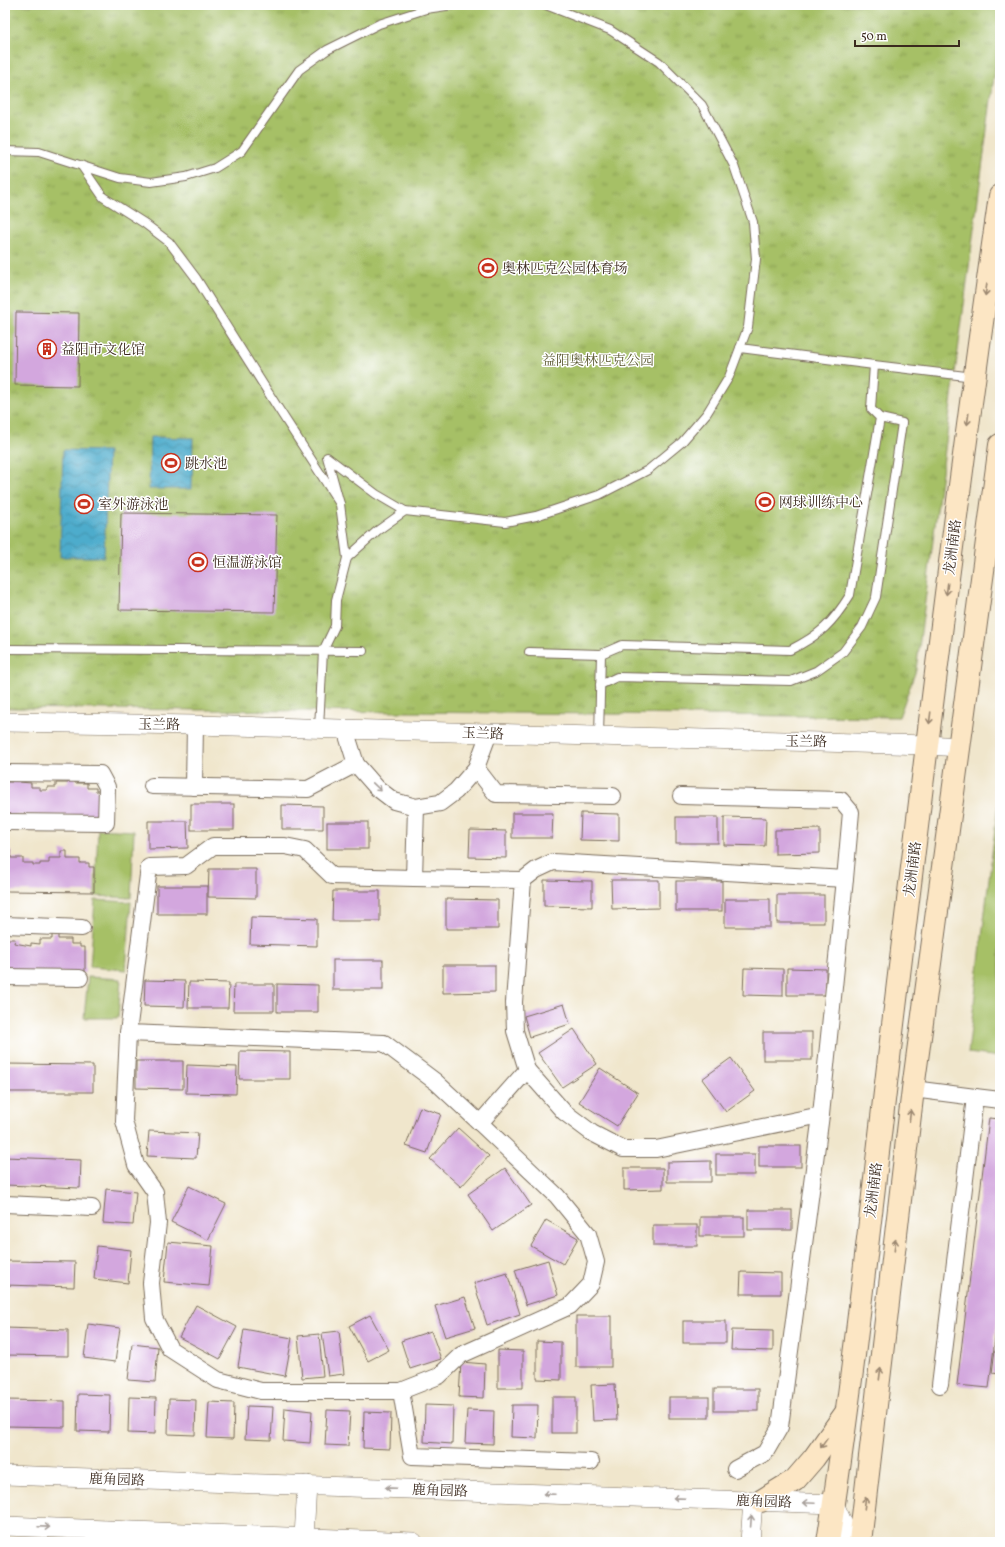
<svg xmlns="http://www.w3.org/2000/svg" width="1005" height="1547" font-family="Vollkorn,'Noto Serif SC',serif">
<defs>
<pattern id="park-tufts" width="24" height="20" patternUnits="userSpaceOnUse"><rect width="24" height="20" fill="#a6c066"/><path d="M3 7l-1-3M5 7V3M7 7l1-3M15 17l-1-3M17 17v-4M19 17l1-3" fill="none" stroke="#889c53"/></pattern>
<pattern id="water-waves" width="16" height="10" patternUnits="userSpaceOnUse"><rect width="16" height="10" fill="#4daccc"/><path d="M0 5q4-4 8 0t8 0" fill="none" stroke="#418ca5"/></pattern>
</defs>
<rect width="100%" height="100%" fill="#fff"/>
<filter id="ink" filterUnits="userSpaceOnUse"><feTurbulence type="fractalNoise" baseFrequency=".025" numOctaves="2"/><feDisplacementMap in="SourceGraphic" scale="8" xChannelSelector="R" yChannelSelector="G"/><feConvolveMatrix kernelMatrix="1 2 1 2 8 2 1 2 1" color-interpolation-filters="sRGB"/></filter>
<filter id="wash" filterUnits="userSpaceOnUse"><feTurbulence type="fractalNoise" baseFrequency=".012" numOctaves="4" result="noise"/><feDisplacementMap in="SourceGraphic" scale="16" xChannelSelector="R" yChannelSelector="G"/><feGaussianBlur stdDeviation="0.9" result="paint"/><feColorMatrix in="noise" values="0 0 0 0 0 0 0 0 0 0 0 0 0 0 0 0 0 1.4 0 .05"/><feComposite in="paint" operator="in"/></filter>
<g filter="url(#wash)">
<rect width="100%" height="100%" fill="#f0e6cc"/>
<!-- grass -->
<g fill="#a6c066" stroke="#707542">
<polygon points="1000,787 1000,1057 968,1053"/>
<polygon points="98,829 134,831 131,898 95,896"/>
<polygon points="95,900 131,902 126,970 90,967"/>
<polygon points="88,977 121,979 118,1018 84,1018"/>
</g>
<!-- park -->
<polygon fill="url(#park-tufts)" stroke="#707542" points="5,5 1000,5 1000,31 916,670 899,717 5,708"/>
<!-- water -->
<g fill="url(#water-waves)" stroke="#446b75">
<polygon points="150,437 193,438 192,489 149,489"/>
<polygon points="63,450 108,451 104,557 60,557"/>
</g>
<g id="blocks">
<!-- building -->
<g fill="#d3a7de">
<polygon points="16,312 79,313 78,386 15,385"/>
<polygon points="121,513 277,515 274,612 119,610"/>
<polygon points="12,775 19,775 19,782 31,783 31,787 40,787 40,790 47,790 47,787 56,787 56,783 68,783 68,776 75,776 75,783 87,783 87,788 96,788 96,791 101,791 101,816 5,815 5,782 12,782"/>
<rect x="191" y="804" width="43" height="26"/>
<polygon points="282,805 323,806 323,829 282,829"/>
<polygon points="512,813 553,813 552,838 512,838"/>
<polygon points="581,813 619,814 619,841 580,840"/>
<rect x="676" y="817" width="42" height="26"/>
<polygon points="724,817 766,818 765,846 724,845"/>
<polygon points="148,821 187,821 188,848 148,849"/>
<rect x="327" y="822" width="41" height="27"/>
<polygon points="820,829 820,853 775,854 775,830"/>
<polygon points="470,830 506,831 506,858 469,857"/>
<polygon points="5,851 11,851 11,858 23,858 23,863 33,863 33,865 40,865 40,863 49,863 49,858 61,858 61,851 67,851 67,859 80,859 80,863 89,863 89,867 94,867 94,892 5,891"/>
<polygon points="209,869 256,869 256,898 208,897"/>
<polygon points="544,880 592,881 592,907 544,906"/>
<polygon points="611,880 659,880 659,908 612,909"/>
<rect x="676" y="881" width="46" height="30"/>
<rect x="157" y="886" width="50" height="28"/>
<polygon points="333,891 380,891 380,921 332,921"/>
<rect x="777" y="895" width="47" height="28"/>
<polygon points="446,899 498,900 498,929 446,929"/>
<rect x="725" y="899" width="45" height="28"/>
<polygon points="251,917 317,919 317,946 250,944"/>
<polygon points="52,932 58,932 58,939 71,939 71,944 80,944 80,947 85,947 85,973 5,972 5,939 15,939 14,943 31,946 31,943 40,944 40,939 52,939"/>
<rect x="333" y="960" width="50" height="30"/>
<polygon points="443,965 495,965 495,992 443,993"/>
<polygon points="744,968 783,969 783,996 743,995"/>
<polygon points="787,968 826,969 826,995 787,995"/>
<polygon points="145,980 185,981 184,1007 144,1006"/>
<polygon points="189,982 229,983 228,1008 188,1008"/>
<polygon points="234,984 274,984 274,1011 233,1011"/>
<polygon points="277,984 318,985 318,1012 277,1012"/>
<polygon points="564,1004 570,1024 530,1037 524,1016"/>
<polygon points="574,1029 597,1064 562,1087 538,1053"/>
<rect x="763" y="1032" width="49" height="28"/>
<polygon points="240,1051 290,1052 290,1079 239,1079"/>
<polygon points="731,1058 755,1091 726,1112 702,1079"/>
<polygon points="136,1061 183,1061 183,1089 136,1088"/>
<polygon points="5,1064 93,1065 93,1092 5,1092"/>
<polygon points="187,1065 237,1067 236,1094 186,1093"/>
<polygon points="600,1068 638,1093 617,1126 579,1102"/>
<polygon points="420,1107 441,1114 427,1153 406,1146"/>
<polygon points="989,1118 1000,1119 1000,1297 989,1388 957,1385"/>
<polygon points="458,1128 489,1156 461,1187 430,1159"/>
<polygon points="149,1131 198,1133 196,1158 147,1156"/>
<rect x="759" y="1146" width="42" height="21"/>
<rect x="716" y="1154" width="39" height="21"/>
<polygon points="5,1157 81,1160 80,1188 5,1185"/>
<polygon points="711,1161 711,1182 667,1182 667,1162"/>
<polygon points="505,1168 531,1205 493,1231 468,1194"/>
<polygon points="624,1168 663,1168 663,1189 624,1190"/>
<polygon points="189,1186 226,1204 208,1240 171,1222"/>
<polygon points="106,1189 136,1192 133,1225 103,1223"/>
<rect x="748" y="1210" width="44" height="20"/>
<rect x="700" y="1217" width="44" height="19"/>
<polygon points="546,1220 578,1238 563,1264 531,1246"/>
<rect x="653" y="1225" width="44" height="21"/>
<polygon points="168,1242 213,1246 209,1286 164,1282"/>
<polygon points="97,1246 131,1250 128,1283 94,1279"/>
<polygon points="548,1260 558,1295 526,1305 515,1270"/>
<polygon points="5,1261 75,1262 74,1287 5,1285"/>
<polygon points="741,1272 781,1273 781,1294 740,1294"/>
<polygon points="507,1273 520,1314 487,1325 474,1283"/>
<polygon points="465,1297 475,1328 445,1337 435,1306"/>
<polygon points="196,1305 237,1327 220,1359 179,1337"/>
<polygon points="370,1315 389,1350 368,1361 349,1326"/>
<rect x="576" y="1316" width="35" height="51"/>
<rect x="683" y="1321" width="43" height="22"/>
<polygon points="88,1324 120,1328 115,1362 84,1358"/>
<polygon points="5,1328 68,1330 68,1356 5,1355"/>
<polygon points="244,1329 292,1338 285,1376 238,1367"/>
<polygon points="732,1330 773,1331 773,1351 731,1350"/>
<polygon points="339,1331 344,1374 328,1376 322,1333"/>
<polygon points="431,1331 441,1359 410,1369 401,1341"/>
<polygon points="319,1334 323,1376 302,1378 298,1336"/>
<polygon points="537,1341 561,1342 561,1380 537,1379"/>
<polygon points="132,1344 158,1347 155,1382 128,1380"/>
<polygon points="498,1350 523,1351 523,1388 498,1388"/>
<polygon points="995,1350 1000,1351 1000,1374 992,1373"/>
<polygon points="461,1362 485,1364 484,1398 459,1397"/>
<polygon points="615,1384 617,1420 593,1421 591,1385"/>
<rect x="714" y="1389" width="44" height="22"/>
<polygon points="78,1394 110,1395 109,1432 77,1431"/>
<polygon points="129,1397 156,1398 155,1434 128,1433"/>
<rect x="552" y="1397" width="24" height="36"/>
<rect x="669" y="1397" width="40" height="21"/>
<polygon points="169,1399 196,1400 195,1435 168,1434"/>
<polygon points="5,1400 65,1401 65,1427 5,1426"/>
<polygon points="209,1402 234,1403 233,1439 207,1438"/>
<polygon points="425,1405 453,1406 452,1444 424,1442"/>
<polygon points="512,1405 538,1405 537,1438 511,1437"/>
<polygon points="247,1406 273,1407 271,1440 245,1439"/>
<polygon points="285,1408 312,1411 310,1443 283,1441"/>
<polygon points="327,1410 350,1411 348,1446 325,1445"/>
<polygon points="467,1410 494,1411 493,1444 465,1443"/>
<polygon points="364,1412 391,1413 390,1449 363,1448"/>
</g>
</g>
</g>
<g filter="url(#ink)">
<use href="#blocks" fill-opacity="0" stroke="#7a6c5b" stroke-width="1"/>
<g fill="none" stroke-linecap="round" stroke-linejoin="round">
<!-- service casing -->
<g stroke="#7a6c5b" stroke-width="10">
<g id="service">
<polyline points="5,151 39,152 120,178 151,182 186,177 215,168 242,151 299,70 327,50 379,24 426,9 453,5"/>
<polyline points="81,165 103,197 144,223 169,242 196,278 278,408 340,504"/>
<polyline points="740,348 874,365"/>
<polyline points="347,558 340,504 327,457 376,494 405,511"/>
<polyline points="5,649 363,651"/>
<path d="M529,652L601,654L622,645L790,650C820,635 832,624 850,595L880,418L871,409L874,365L974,377"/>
<polyline points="600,685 617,677 791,681 816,671 843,652 862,627 876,597 902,423 880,418"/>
<polyline points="319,728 323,651 335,626 336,600 347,558 377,531 405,511 505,522 536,516 599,495 648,470 682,442 707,413 729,377 748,327 756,259 753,222 734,166 702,105 659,62 610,30 546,5"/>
<polyline points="599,736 601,654"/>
</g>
</g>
<!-- minor casing -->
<g stroke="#7a6c5b" stroke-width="18">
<g id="minor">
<polyline points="345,729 356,764 377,788 394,801 416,807 440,803 456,791 476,768 489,733"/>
<polyline points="476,768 496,794 613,796"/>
<polyline points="5,773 100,774 107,787 106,823 5,822"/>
<polyline points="152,786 308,789 356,764"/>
<polyline points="194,787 195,725"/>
<polyline points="414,878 523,880 514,1002 515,1031 527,1070 480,1123 436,1082 384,1043 128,1033 149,867 186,866 213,846 285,846 305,850 332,876 414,878 416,807"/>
<polyline points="523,880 536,870 553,862 845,879 851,812 841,800 681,796"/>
<polyline points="5,925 82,928"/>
<polyline points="5,977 80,978"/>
<polyline points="128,1033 124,1121 136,1165 155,1192 158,1223 151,1283 154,1318 170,1349 218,1380 261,1391 401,1391 439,1376 461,1355 570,1306 591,1284 596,1262 588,1234 557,1196 480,1123"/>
<polyline points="527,1070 564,1112 592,1133 623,1149 656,1149 821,1115 845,879"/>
<polyline points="913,1089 975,1097"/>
<polyline points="5,1204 92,1208"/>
<polyline points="940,1385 975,1097 1000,1100"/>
<polyline points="401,1391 412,1456 591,1462"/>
<polyline points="735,1469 765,1453 780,1427 821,1115"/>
</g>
</g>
<!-- tertiary casing -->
<g stroke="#7a6c5b" stroke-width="20">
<g id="tertiary">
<polyline points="5,722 195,725 927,745 960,747"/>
<polyline points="5,1475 834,1504 851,1542"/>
<polyline points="5,1526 413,1542"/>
<polyline points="304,1537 307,1485"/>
<polyline points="750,1542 753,1501"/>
</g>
</g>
<!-- secondary casing -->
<g stroke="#7a6c5b" stroke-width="24">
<g id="secondary">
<polyline points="761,1501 795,1480 814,1458 845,1414"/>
<path d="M828,1542C854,1376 871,1208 891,1041C925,759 959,477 1000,196"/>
<polyline points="860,1542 913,1089 1000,445"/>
</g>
</g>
<!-- service -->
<use href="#service" stroke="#fff" stroke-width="8"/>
<!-- minor -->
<use href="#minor" stroke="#fff" stroke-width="16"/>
<!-- tertiary -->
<use href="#tertiary" stroke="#fff" stroke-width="19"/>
<!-- secondary -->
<use href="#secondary" stroke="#fce6c4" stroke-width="22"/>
</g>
<!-- one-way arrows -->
<defs><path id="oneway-shaft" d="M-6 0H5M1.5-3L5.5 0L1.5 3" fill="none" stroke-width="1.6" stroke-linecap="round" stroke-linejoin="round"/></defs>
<g stroke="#9c8871">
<use href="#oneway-shaft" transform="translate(986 290) rotate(98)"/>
<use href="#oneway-shaft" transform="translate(968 419) rotate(97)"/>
<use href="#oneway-shaft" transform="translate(947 589) rotate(97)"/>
<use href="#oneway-shaft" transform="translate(930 718) rotate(97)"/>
<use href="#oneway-shaft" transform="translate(910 1116) rotate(-83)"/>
<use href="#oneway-shaft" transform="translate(895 1245) rotate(-83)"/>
<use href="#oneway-shaft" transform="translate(880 1374) rotate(-83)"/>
<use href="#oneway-shaft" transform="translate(824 1443) rotate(125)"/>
<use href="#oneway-shaft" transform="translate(865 1503) rotate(-83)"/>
</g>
<g stroke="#a79f9a">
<use href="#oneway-shaft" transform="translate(377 787) rotate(44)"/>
<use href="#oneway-shaft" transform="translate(391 1488) rotate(-178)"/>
<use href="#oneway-shaft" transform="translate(549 1494) rotate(-178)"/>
<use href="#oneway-shaft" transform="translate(679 1498) rotate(-178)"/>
<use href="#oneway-shaft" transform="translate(809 1503) rotate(-177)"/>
<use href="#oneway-shaft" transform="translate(751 1521) rotate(-86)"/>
<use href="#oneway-shaft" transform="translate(44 1527) rotate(2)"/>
</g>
</g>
<!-- icons -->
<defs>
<g id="stadium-ring" transform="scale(1)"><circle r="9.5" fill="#fff" stroke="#c8321e" stroke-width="1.5"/><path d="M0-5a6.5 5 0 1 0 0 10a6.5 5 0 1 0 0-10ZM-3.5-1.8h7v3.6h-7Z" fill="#c8321e"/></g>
<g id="building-ring" transform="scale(1)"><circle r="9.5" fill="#fff" stroke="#c8321e" stroke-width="1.5"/><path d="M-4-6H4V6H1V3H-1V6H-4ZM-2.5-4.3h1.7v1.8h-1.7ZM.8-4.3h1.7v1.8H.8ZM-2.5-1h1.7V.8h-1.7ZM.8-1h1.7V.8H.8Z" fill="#c8321e"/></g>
</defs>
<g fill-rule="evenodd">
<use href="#stadium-ring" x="488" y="268"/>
<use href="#building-ring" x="47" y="349"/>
<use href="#stadium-ring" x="171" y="463"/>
<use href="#stadium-ring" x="765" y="502"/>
<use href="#stadium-ring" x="84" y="504"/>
<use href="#stadium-ring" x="198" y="562"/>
</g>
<g text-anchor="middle" stroke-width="3" stroke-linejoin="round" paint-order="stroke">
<!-- poi labels -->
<g font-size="14" fill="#3b2a1e" stroke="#fff" text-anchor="start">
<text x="502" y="273">奥林匹克公园体育场</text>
<text x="61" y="354">益阳市文化馆</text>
<text x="185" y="468">跳水池</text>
<text x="779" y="507">网球训练中心</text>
<text x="98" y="509">室外游泳池</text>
<text x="212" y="567">恒温游泳馆</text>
</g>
<!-- park labels -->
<g font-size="14" fill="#605e37" stroke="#fff">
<text x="598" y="365">益阳奥林匹克公园</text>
</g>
<!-- street labels -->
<g font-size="14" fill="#3b2a1e" stroke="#fff">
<text transform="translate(952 547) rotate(-83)" y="5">龙洲南路</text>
<text transform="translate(159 724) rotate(1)" y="5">玉兰路</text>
<text transform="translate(483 733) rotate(2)" y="5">玉兰路</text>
<text transform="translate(806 741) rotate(1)" y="5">玉兰路</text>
<text transform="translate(912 869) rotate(-83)" y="5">龙洲南路</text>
<text transform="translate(873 1190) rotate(-83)" y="5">龙洲南路</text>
<text transform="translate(117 1479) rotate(2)" y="5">鹿角园路</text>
<text transform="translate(440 1490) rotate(2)" y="5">鹿角园路</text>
<text transform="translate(764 1501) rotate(2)" y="5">鹿角园路</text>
</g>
</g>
<!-- margin -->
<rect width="1005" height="1547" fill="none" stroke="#fff" stroke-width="20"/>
<!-- scale -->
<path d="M855 40v6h104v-6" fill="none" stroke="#3b2a1e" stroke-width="2"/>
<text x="861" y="40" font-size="12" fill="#3b2a1e" stroke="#ffffff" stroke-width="3" paint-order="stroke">50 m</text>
</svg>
